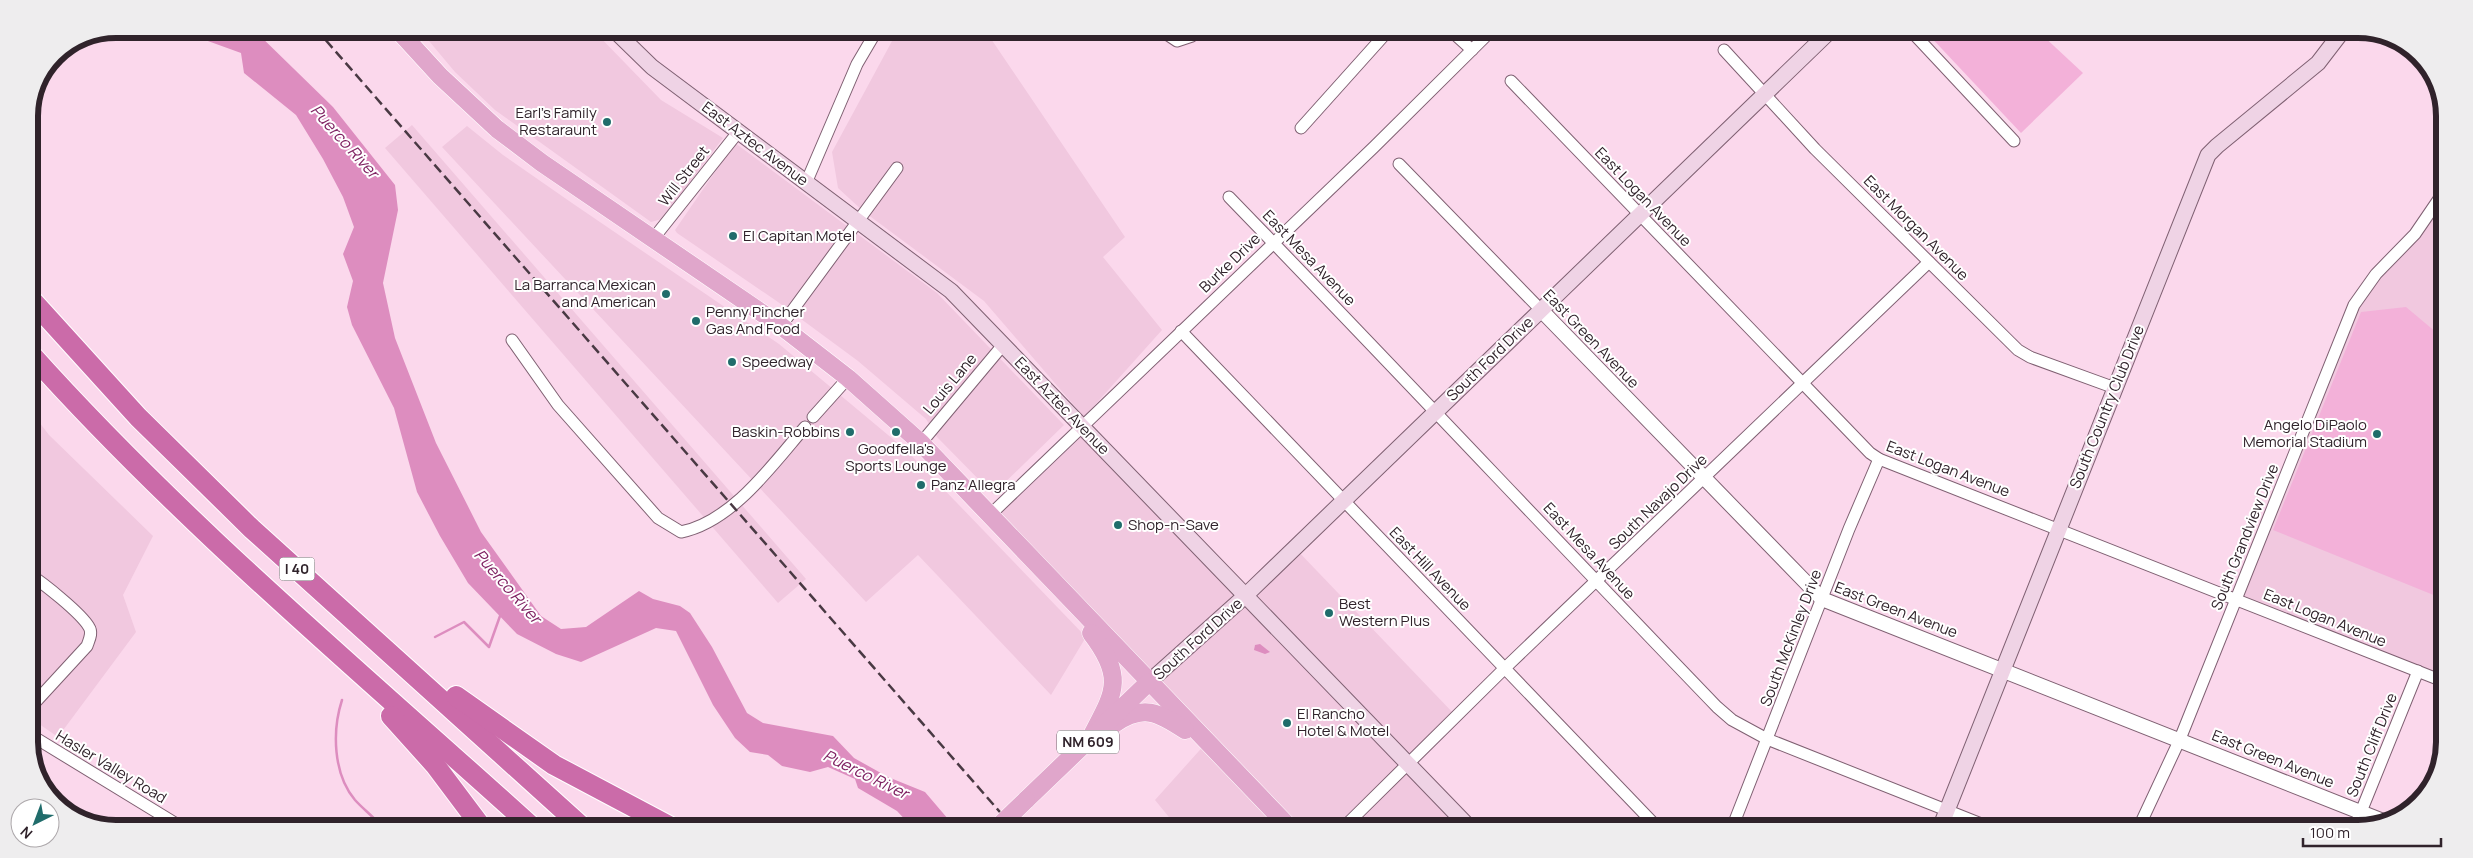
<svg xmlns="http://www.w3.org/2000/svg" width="2473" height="858" font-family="Manrope,sans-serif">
<rect width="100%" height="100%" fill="#fbd8ec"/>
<!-- built -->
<g fill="#f1c8df">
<polygon points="419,29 593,30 661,100 723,138 662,219 651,222 495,110 455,72"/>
<polygon points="898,30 985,30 1125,237 1103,257 1162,330 1084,417 984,301 863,211 838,188 832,152"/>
<polygon points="412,125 806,579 778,603 385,148"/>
<polygon points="467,126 503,155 572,203 779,344 906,450 1086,637 1051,695 918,555 866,602 442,147"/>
<polygon points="735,143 937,293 1064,425 993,494 937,437 926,419 858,361 778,302 677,233 675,230"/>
<polygon points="2443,193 2440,680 2237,599 2352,307"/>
<polygon points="29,409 49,435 153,536 123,595 136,632 58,737 29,717"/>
<polygon points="1082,426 1245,595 1294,547 1456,716 1408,764 1469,827 1177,827 1155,800 1207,742 990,515"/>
</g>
<!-- green -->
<g fill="#f3b1d9">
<polygon points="1926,32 2040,33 2083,73 2021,133"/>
<polygon points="2406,307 2443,338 2441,598 2273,530 2361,312"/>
</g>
<!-- water -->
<g fill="#dd8dbf">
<polygon points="181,29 253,29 333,107 395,185 398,210 383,283 395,338 436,443 481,532 541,616 561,629 586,627 639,591 653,599 680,606 690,613 712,647 747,713 763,723 833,736 854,758 888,777 925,792 954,826 911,826 897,811 858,788 855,779 828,767 810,772 782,766 768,755 750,752 735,738 713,705 676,631 656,628 581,662 556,654 517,634 468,583 440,536 417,492 394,408 352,325 347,307 353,281 343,254 354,227 343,197 323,159 296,115 244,73 241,53 183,32"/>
<polygon points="1260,644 1270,652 1265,654 1254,650 1255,645"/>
</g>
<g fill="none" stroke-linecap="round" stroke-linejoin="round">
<!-- stream -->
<g stroke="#dd8dbf" stroke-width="2.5">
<polyline points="435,637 464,622 489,647 500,616"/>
<path d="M342,700C332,731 333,774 355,800C363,809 373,816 380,825"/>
<polyline points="1067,819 1073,827"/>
</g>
<!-- minor casing -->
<g stroke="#7f6072" stroke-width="13">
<g id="minor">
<polyline points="1162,31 1177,41 1192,36 1196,31"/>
<polyline points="1451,31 1472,50"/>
<polyline points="1912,32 2014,141"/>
<polyline points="1724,50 1815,149 2018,350 2030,357 2115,388"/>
<polyline points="1511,81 1870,453 1879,459 2440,680"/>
<polyline points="1301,128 1388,31"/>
<polyline points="1399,164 1541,310"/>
<polyline points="806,183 857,64 877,30"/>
<path d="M1229,197C1393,366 1554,538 1717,707L1732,720L1767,739L1994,829"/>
<polyline points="653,239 739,131"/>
<polyline points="781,326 897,168"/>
<polyline points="1181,331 1658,828"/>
<path d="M512,340L558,405L658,518L681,532C732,522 773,464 805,427"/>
<polyline points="813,417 848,378"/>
<polyline points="921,443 1003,345"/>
<polyline points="990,515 1374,147 1491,31"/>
<path d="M29,574C43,583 81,613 89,627C93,633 89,640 87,646L29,709"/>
<polyline points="29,734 178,825"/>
<polyline points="1344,827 1505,668 1929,262"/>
<polyline points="1732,828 1849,529 1879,459"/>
<polyline points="2138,829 2180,739 2354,305 2376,274 2415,234 2443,193"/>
<polyline points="2354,829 2418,671"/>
</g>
</g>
<!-- tertiary casing -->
<g stroke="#7f6072" stroke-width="16">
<polyline id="tertiary" points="1541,310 1822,599 2383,821"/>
</g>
<!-- secondary casing -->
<g stroke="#7f6072" stroke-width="17">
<g id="secondary">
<polyline points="614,30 652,67 951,291 1469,827"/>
<polyline points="1149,682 1245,596 1829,32"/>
<polyline points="1940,828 2208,155 2217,146 2318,63 2341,33"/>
</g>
</g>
<!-- primary casing -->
<g stroke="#fff" stroke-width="19">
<g id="primary">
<polyline points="397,29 440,76 497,129 542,163 781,326 848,378 921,443 1289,827"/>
<path d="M1114,724C1143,704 1158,712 1185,730"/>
<path d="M1089,741C1113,694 1127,680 1091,633"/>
<polyline points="1026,800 1149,682"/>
</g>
</g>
<!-- motorway casing -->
<g stroke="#fff" stroke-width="22">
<g id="motorway">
<polyline points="29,297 138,417 252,529 581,826"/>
<path d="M29,352C183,524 360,671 531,826"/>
<polyline points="456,696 554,765 669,826"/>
<polyline points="391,716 435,765 480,825"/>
</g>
</g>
<!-- minor -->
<use href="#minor" stroke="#fff" stroke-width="11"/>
<!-- tertiary -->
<use href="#tertiary" stroke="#fff" stroke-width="14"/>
<!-- secondary -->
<use href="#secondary" stroke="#efd3e5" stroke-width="15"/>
<!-- primary -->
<use href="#primary" stroke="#e0a6cb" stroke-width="18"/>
<!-- motorway -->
<use href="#motorway" stroke="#cb6ba9" stroke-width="20"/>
<!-- rail -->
<polyline stroke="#493943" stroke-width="2.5" stroke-dasharray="10 5" stroke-linecap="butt" points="316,29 1013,827"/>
<!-- primary-bridge casing -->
<g stroke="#fff" stroke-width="19" stroke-linecap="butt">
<polyline id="primary-bridge" points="998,827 1026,800"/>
</g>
<!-- primary-bridge -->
<use href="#primary-bridge" stroke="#e0a6cb" stroke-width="18"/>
</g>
<!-- markers -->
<g fill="#206c6b" stroke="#fff" stroke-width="2">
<circle cx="607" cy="122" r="5"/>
<circle cx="733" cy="236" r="5"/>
<circle cx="666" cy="294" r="5"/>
<circle cx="696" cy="321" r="5"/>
<circle cx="732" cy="362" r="5"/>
<circle cx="850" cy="432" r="5"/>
<circle cx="896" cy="432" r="5"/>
<circle cx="2377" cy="434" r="5"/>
<circle cx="921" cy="485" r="5"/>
<circle cx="1118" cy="525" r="5"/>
<circle cx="1329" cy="613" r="5"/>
<circle cx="1287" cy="723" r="5"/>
</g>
<g text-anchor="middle" stroke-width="4" stroke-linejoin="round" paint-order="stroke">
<!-- shield labels -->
<g fill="#fff" stroke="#6e656b" stroke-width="1">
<rect x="279.5" y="557.5" width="35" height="23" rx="4"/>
<rect x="1057" y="730.5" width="62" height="23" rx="4"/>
</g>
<g font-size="14" font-weight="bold" fill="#30232b">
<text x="297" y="574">I 40</text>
<text x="1088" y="747">NM 609</text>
</g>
<!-- poi labels -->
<g font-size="15" fill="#30232b" stroke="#fff" text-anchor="start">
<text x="597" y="118" text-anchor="end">Earl's Family<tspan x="597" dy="17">Restaraunt</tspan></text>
<text x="743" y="241">El Capitan Motel</text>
<text x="656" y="290" text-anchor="end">La Barranca Mexican<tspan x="656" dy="17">and American</tspan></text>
<text x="706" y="317">Penny Pincher<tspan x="706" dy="17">Gas And Food</tspan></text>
<text x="742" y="367">Speedway</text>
<text x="2367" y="430" text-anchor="end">Angelo DiPaolo<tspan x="2367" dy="17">Memorial Stadium</tspan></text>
<text x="840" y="437" text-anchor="end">Baskin-Robbins</text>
<text x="896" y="454" text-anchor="middle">Goodfella's<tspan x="896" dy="17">Sports Lounge</tspan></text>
<text x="931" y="490">Panz Allegra</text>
<text x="1128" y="530">Shop-n-Save</text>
<text x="1339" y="609">Best<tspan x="1339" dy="17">Western Plus</tspan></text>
<text x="1297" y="719">El Rancho<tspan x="1297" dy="17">Hotel &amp; Motel</tspan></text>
</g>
<!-- street labels -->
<g font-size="15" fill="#30232b" stroke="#fff">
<text transform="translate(755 144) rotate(37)" y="5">East Aztec Avenue</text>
<text transform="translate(684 176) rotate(-52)" y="5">Will Street</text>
<text transform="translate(1643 197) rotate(46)" y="5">East Logan Avenue</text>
<text transform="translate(1916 228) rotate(45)" y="5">East Morgan Avenue</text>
<text transform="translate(1309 258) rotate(46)" y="5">East Mesa Avenue</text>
<text transform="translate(1230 263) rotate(-44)" y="5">Burke Drive</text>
<text transform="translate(1591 339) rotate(46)" y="5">East Green Avenue</text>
<text transform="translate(1490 359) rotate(-44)" y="5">South Ford Drive</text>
<text transform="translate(950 384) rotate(-50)" y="5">Louis Lane</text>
<text transform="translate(1062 406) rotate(46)" y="5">East Aztec Avenue</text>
<text transform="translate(2107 407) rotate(-68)" y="5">South Country Club Drive</text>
<text transform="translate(1948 469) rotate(21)" y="5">East Logan Avenue</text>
<text transform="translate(1658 502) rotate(-44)" y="5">South Navajo Drive</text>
<text transform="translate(2245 537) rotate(-68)" y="5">South Grandview Drive</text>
<text transform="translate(1589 551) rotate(47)" y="5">East Mesa Avenue</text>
<text transform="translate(1430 569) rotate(46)" y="5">East Hill Avenue</text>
<text transform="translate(1896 610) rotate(21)" y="5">East Green Avenue</text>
<text transform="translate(2325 618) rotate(22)" y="5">East Logan Avenue</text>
<text transform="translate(1791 638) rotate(-69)" y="5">South McKinley Drive</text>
<text transform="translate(1198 639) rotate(-42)" y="5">South Ford Drive</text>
<text transform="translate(2372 745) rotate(-68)" y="5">South Cliff Drive</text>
<text transform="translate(2273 759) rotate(22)" y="5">East Green Avenue</text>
<text transform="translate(111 767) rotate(31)" y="5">Hasler Valley Road</text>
</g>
<!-- water labels -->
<g font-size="16" font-style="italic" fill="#7f2262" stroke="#fff">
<text transform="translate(345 141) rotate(48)" y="6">Puerco River</text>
<text transform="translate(508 586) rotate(49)" y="6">Puerco River</text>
<text transform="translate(866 774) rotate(26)" y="6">Puerco River</text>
</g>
</g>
<!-- crop -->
<path d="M0 0H2473V858H0ZM116 38H2358A78 78 0 0 1 2436 116V742A78 78 0 0 1 2358 820H116A78 78 0 0 1 38 742V116A78 78 0 0 1 116 38Z" fill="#eeedee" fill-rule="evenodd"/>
<path fill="none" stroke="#30232b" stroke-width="6" d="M116 38H2358A78 78 0 0 1 2436 116V742A78 78 0 0 1 2358 820H116A78 78 0 0 1 38 742V116A78 78 0 0 1 116 38Z"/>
<!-- north arrow -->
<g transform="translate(35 823) rotate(222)"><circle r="24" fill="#ffffff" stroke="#aca7aa"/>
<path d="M0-4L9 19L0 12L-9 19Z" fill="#206c6b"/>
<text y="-8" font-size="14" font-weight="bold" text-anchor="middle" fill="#30232b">N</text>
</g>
<!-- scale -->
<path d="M2303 838v8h138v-8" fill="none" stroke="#30232b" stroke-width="2.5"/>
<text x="2310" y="838" font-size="15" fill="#30232b" stroke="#ffffff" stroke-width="4" paint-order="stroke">100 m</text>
</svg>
